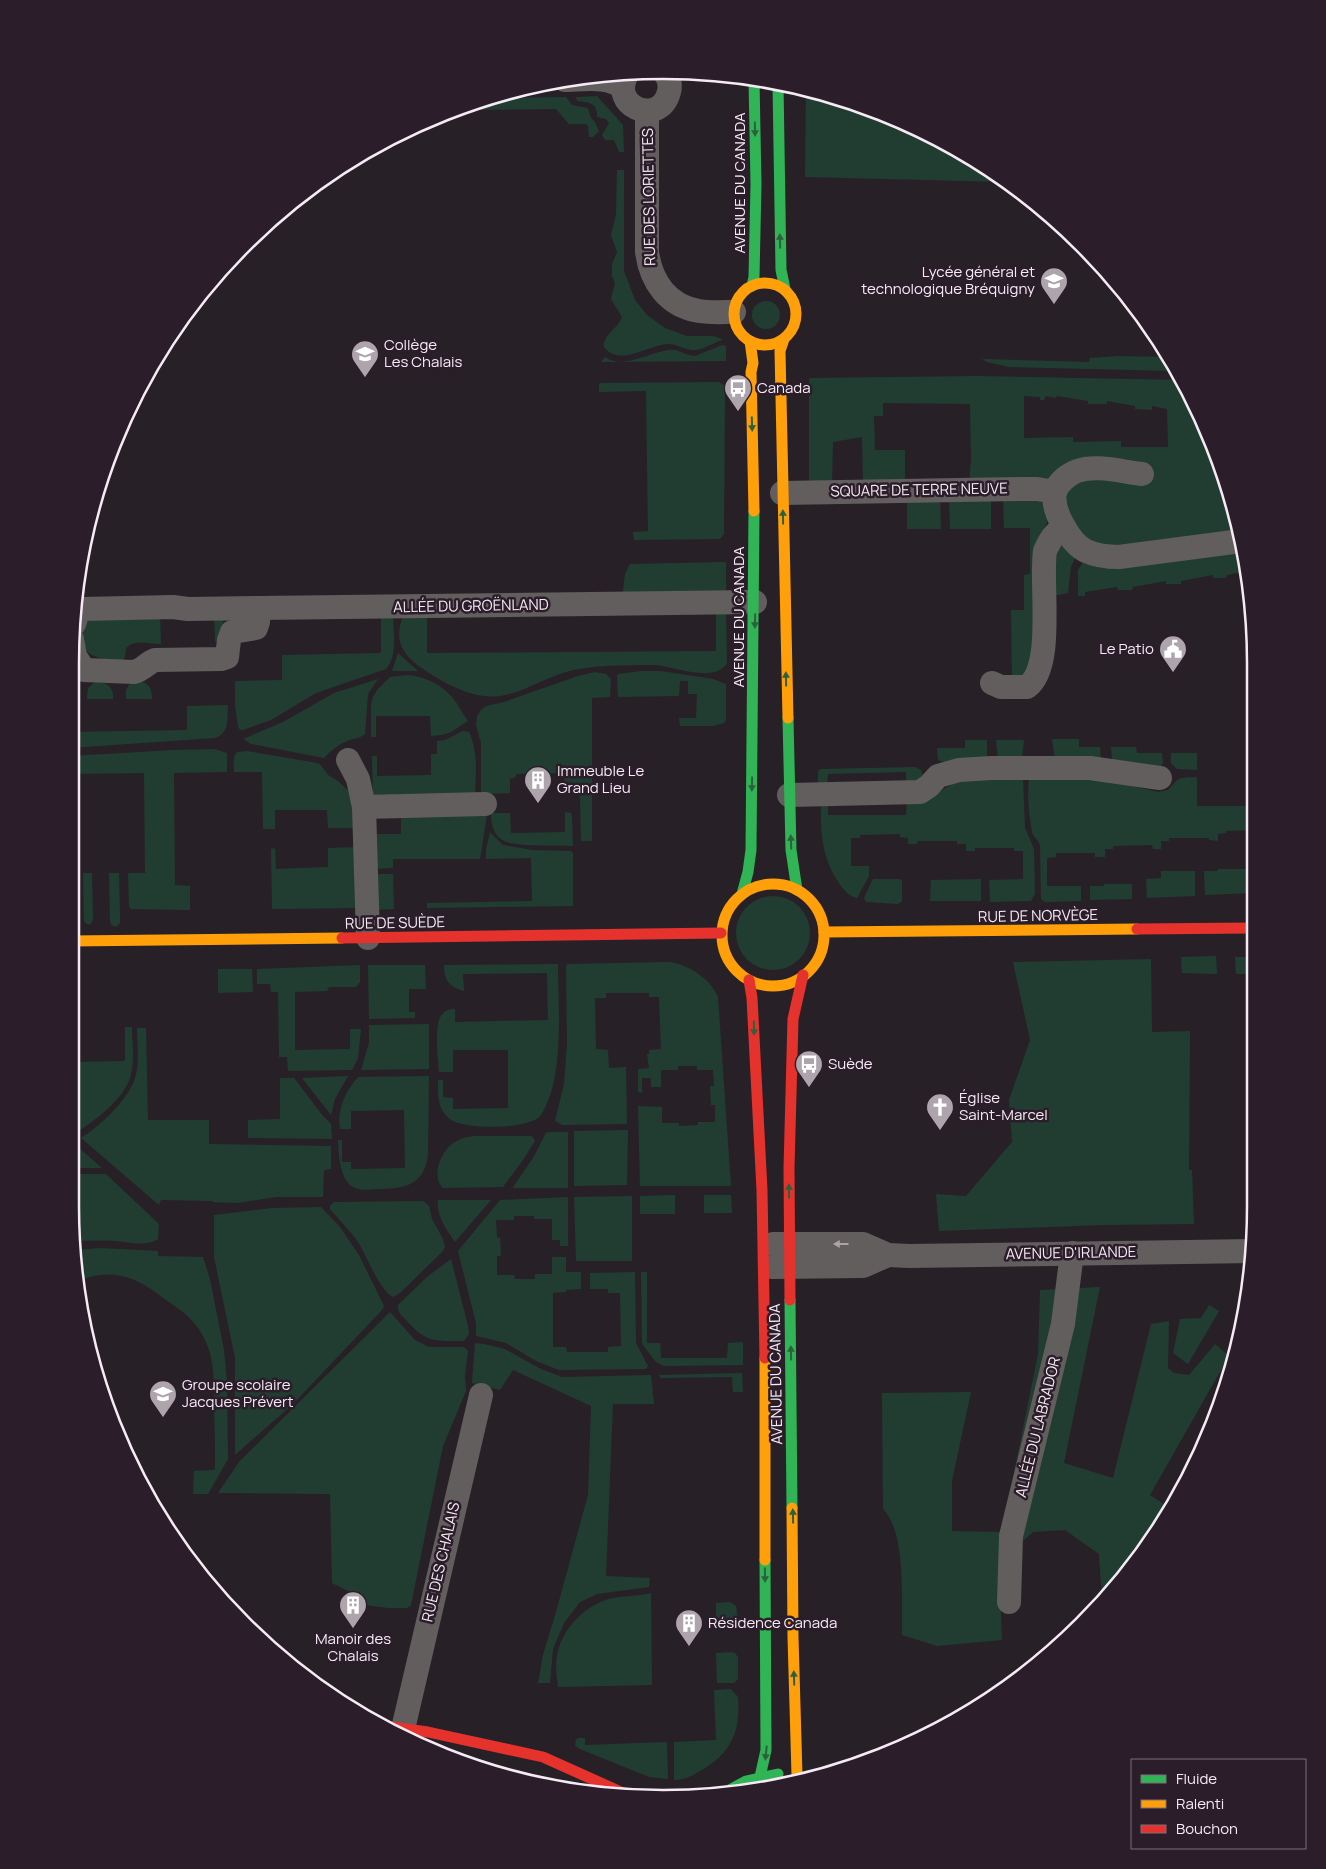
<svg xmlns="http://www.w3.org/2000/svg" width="1326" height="1869" font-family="Manrope,sans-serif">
<rect width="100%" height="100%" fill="#282027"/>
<!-- green -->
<g fill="#213d31" fill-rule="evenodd">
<polygon points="806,88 816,90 925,131 1005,182 805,177"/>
<path d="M597,96L623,125L624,152H619L614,140H605L602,135L609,123L606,119L597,117C598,103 589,102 577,101L576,97Z"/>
<polygon points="566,97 572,105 588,108 591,118 595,122 599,131 593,137 589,137 588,126 586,124 569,124 556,109 453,110 472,102 489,98"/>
<path d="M617,170H624V271L635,300L647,315L665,328L687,336H714L722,339V340C713,343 701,351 692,350C683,349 676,343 666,344C647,346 619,367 604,347C603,334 618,329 622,317L611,299L615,283L612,276V264L617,252L611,235L616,215Z"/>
<circle cx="766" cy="315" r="14"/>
<path d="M722,345L726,346V361L601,362L605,357C624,370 649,352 669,350C678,348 686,356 695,356Z"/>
<polygon points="1118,356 1166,357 1175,371 1009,367 987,362 982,359 1089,362 1090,358"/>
<path d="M976,376L1181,380L1195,401L1225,473L1248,571L1227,575L1226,578H1213V575L1181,581V584H1166V581L1133,587L1132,590H1118L1117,587L1085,592V596H1078V570L1083,562L1064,507L969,484L971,459L970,404L883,403V416H874L875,450H905V483H863L862,437L833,442L832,484H809V378ZM1024,396L1040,397V400H1044L1046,396L1056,398L1057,396L1088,401V404H1107V401L1135,406V409L1152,410V406L1167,409L1168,447H1121V441L1073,442V437L1024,438Z"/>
<polygon points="719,382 725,386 724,534 720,539 715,539 634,540 633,532 648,531 646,391 599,392 599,384 601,383"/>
<polygon points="940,497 941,529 907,529 907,503 910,499"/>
<polygon points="949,497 991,497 991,529 950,529"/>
<polygon points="1003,497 1040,501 1045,504 1049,518 1040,538 1037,665 1012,683 1011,610 1024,610 1024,575 1030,574 1030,528 1004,528"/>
<polygon points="1063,545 1076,556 1071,567 1068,593 1053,596 1057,546"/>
<polygon points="726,562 726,597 622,598 625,574 630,564"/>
<path d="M716,609H726L727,663C715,684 673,666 655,665C639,665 622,665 606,666C589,667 572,669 557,675C538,682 520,693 500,696C471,700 438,680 416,664C398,650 395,634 404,614L427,611V653L716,651Z"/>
<path d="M160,612L161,644C149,644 135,639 126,648L125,657L122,661C96,660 72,654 85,621Z"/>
<polygon points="214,613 251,621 223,621 222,641 215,642"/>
<path d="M381,613L393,616C393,632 398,656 386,669L316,693L271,720L243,730H240L238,727L235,705V681L282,680V655L381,653Z"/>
<polygon points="398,653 418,671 392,671"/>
<polygon points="661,671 713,679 726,684 726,720 724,723 713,726 680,726 679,718 696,718 697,694 688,694 688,681 680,681 679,696 618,697 617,676 618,674 641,671"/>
<polygon points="595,672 606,674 611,679 610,697 592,698 592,841 581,841 580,796 576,792 565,793 564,773 516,774 516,777 510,779 510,793 484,794 481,792 481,743 476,725 477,716 481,710 486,706 504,702 578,676"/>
<path d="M408,675C424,676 442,685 452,697C458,704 462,713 468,721L451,732L442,735L431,736L430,716H376V737H371V705L373,697L377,690L390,677Z"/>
<path d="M378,679L368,694L365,734C360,739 352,738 345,742C336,746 331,751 324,758L251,744L243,739L283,722L334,693Z"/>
<path d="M139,681C149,683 152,689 152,699H126V690L130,683Z"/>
<path d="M95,682C107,682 114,687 113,699H87L88,688Z"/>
<path d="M228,705C227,718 230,733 215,738L70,748V732L187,730V706Z"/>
<path d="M463,731L469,732C478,751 476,773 475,794L373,801L372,756H377V776L431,775V754H437V741L445,740Z"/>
<polygon points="1052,739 1079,739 1079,747 1100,747 1101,759 1055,759"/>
<path d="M965,740H987V758C974,761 949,766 938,760L937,748H965Z"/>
<polygon points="996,740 1024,740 1022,757 998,758"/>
<polygon points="1111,747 1136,747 1137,753 1162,753 1163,763 1159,769 1112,761"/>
<polygon points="215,749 227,753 227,772 174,773 175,885 190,886 190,910 131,909 129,906 128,873 145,873 144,773 70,774 70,756 174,750"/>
<path d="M247,751L317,763L320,764L328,775L338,781L353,795L357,828H328L327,810H275V829H263L262,772H234C234,765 232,758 237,752Z"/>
<polygon points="1171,753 1197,753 1197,770 1177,769 1171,763"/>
<polygon points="915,767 921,770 923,776 906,787 906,772 828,774 827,787 818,787 818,772 820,769"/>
<path d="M1032,776L1115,782L1158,792L1168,790C1181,776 1177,778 1197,777V806H1251L1252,830L1226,831V833L1218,834V841L1209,840V838H1169V841H1161V849H1153L1152,845L1113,846V849H1105V857H1095V853H1056V857L1047,858V886H1081V901L1045,902L1041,899L1040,846C1039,840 1034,838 1032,832C1029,814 1027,796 1029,778Z"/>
<path d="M1023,778L1025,828L1034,849L1035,894L1031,901L990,902L989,880L1023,879V851H1014V848H975V851H966V844H957V841H918L917,844H908V838L900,837V834L860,835V838H851V866H869V876L857,898C849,897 843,889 839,883C822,859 820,832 821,803L828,801V815H906L907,802L931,797L960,779Z"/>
<path d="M565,812L571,813L572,817L573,846C557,845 517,847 504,841C493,835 491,824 491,813H510L511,833L565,832Z"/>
<polygon points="401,814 487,815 480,859 393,859 393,868 373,869 372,834 401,834"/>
<polygon points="490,832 503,845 532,850 571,851 573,853 573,906 427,908 427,903 532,901 531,858 486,859 486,849"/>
<polygon points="355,847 359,908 272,909 271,849 275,848 276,869 328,867 328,848"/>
<polygon points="1218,869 1251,869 1251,893 1205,895 1204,871 1217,871"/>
<polygon points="1161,871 1195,871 1195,896 1147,898 1146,879 1161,878"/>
<rect x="70" y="873" width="3" height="42"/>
<polygon points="83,873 92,873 93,920 90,925 85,923 84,920"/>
<polygon points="109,873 119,873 120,920 120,923 116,927 111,925 110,921"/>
<polygon points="372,874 393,874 394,909 373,910"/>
<polygon points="873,879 899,879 902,881 902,901 898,904 866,902 864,898"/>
<polygon points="981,879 981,901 930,901 931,880"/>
<polygon points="1104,884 1132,884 1132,899 1090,900 1090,886 1104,886"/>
<circle cx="773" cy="933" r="37"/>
<polygon points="1216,956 1217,974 1182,973 1181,957"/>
<polygon points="1235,957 1253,957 1253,974 1236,974"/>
<polygon points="1151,959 1152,1032 1190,1031 1189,1170 1192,1170 1194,1224 1103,1225 939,1231 936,1194 966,1196 1012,1142 1009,1100 1030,1040 1013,962"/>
<path d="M670,962C690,966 710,978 718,997L731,1186H640L638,1106L662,1107V1123H679V1126L698,1125V1122H715V1105H711L710,1086H714L713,1070H697V1066H678V1070H661V1087H651V1078H642V1093L638,1092V1069L649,1068L647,1054H649V1050L661,1049L659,997H649V993H606V998H595L596,1049L608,1050L609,1068L626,1067L627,1124L562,1125L555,1121L564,1084L567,1044L566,967L567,964Z"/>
<path d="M558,964C558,1007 565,1078 541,1115C532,1130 462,1130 450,1119C437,1109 438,1095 438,1080H443V1097L453,1098V1109L508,1108V1050H453V1072H439C438,1059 434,1026 441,1016C444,1011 449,1009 455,1009V1022L548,1020L547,973L463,974L464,991C449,987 444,980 444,965Z"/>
<polygon points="360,965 360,982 356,987 329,987 327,991 295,992 295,1050 350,1049 350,1029 361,1029 358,1058 352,1070 288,1071 287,1057 279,1057 278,992 271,992 270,984 257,984 257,969"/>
<polygon points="368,965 425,965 426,989 409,989 409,1012 415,1012 415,1018 369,1019"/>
<polygon points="218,969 252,969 253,992 218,993"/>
<polygon points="429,1024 429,1069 361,1070 369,1043 369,1025"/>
<path d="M125,1027H132C132,1042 135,1059 131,1074C126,1098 95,1121 75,1133L70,1130L71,1062L125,1061Z"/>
<path d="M137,1028H146L148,1120H209V1144L331,1146V1169L324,1170L323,1197H276L237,1203L213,1202V1201L161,1200L159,1205L81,1138C100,1126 128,1100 135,1078C140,1063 137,1044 137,1028Z"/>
<polygon points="348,1076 335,1099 331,1115 302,1078"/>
<path d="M429,1076L428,1155C424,1186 403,1189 377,1189C368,1190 357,1191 350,1185C339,1174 339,1154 338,1140H342V1162H351V1169L405,1168L404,1110L351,1111V1129H340C337,1109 345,1092 358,1077Z"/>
<polygon points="280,1078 294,1078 323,1116 331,1124 332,1139 248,1138 248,1120 280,1119"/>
<polygon points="628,1130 627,1185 574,1186 574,1131"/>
<polygon points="550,1132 568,1132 568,1188 514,1188 513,1187 533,1158 546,1133"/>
<path d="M474,1136H532L535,1141L523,1160L503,1187L443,1188C430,1176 442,1149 455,1142C461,1138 467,1137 474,1136Z"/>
<polygon points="70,1140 102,1168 70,1168"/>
<path d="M70,1174H106L159,1224L158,1239C145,1247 130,1242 115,1241C102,1240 88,1241 75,1241L70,1206Z"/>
<polygon points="675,1195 675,1214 640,1214 640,1196"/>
<polygon points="704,1195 731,1195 732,1213 704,1213"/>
<polygon points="632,1196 632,1261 576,1261 574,1197"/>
<polygon points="568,1197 568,1246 560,1246 560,1240 552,1240 552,1219 534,1219 534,1216 514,1216 514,1220 496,1220 497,1237 500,1238 501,1256 497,1256 497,1275 514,1275 515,1279 535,1279 535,1274 552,1274 552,1257 566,1257 566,1272 581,1272 581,1289 566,1290 566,1292 553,1293 553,1347 566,1347 567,1352 608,1352 608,1347 621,1346 620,1293 608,1293 608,1289 590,1289 590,1273 635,1272 636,1343 648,1366 646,1369 559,1370 536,1361 506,1343 476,1336 476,1323 458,1251 500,1200"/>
<path d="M438,1200H491L455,1242C447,1230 436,1216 438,1200Z"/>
<path d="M423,1201L429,1206L432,1219L443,1239L445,1247L443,1251L400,1293L393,1297C379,1290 367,1256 358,1242C350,1230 339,1220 330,1209V1206L334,1202Z"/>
<polygon points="321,1207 340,1227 359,1255 384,1306 382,1310 292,1405 235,1455 235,1358 214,1257 214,1215 272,1208"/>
<path d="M101,1248L158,1251V1256L203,1257L210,1279L224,1350L227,1382L228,1459L208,1494H193L194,1471L215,1470C215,1450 215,1430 214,1409C214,1381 216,1353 198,1328C188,1313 172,1305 158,1294C132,1275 111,1269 80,1280L76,1250Z"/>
<path d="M451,1259L468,1326L469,1334L464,1341C437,1341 426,1343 407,1321C402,1316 397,1312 398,1305L427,1277Z"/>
<polygon points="641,1272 647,1272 647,1343 660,1343 661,1358 727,1358 728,1343 743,1342 743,1365 664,1366 656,1362 642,1344"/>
<path d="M1100,1287L1064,1463L1113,1478L1151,1324L1169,1321L1168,1368L1174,1373L1189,1375L1215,1344L1229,1356L1150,1495L1170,1508L1134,1567L1102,1601L1099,1554L1065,1530L1033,1532L999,1562L1002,1640L937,1646L902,1635C901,1602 907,1533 883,1509L882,1393L971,1392L952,1481V1531L1002,1532L1038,1354L1040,1290Z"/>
<polygon points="1209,1305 1219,1311 1188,1364 1173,1353 1180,1319 1201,1318"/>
<polygon points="390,1312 415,1340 429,1347 464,1347 468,1351 465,1377 466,1391 443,1446 411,1605 407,1608 388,1608 351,1603 352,1593 332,1583 330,1494 218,1493 239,1462"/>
<polygon points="475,1343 484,1344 505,1349 541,1369 562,1377 651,1375 654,1404 613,1404 606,1576 650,1578 649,1587 597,1594 580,1602 564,1623 553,1649 550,1683 538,1683 543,1655 556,1612 588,1495 591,1406 513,1370 500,1390 472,1383"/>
<polygon points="742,1373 743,1392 733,1392 732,1377 660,1378 659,1375"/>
<path d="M651,1593L652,1685L558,1687C557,1677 555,1666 557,1656C561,1630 584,1606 609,1599C623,1595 637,1597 651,1593Z"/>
<polygon points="730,1602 736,1606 738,1621 733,1625 716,1626 716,1603"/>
<polygon points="731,1652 735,1653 738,1657 738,1679 734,1683 717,1683 716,1653"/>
<path d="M731,1689L738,1697C741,1731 731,1754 700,1771C692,1776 684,1780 674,1780V1742L716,1740L714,1690Z"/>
<polygon points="578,1738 585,1738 585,1745 667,1742 668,1779 649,1777 580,1749 575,1746 576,1740"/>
</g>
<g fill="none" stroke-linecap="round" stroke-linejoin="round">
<!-- street -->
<g stroke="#625e5e" stroke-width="24">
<path d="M627,74C609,106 657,126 668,95C671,87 670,79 664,72"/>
<path d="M565,80C582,80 609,75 623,88"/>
<path d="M647,111V252C651,282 668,306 699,311C711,313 723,312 734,312"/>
<path d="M1142,474C1122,472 1097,464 1077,471C1069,474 1058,482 1055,492C1051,510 1070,543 1086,551C1097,556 1107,557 1119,557L1241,541"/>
<polyline points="782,493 1019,489 1037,489 1055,492"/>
<polyline points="74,624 78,612 82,609 173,607 188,609 259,608 755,602"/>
<path d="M72,639L75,656L84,670L134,672C143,670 147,663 155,660L221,659L227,657L229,640L232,632L256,628L258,622L259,608"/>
<path d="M992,683L1001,687H1027C1055,667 1040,584 1045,551C1050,540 1054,533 1064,527"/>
<polyline points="348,760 358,779 364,807 368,938"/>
<polyline points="789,795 920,792 929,786 938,776 959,770 991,768 1090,768 1160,778"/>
<polyline points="364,807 485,804"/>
<polyline points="773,1244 863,1244 888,1255 909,1256 1254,1251"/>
<polyline points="772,1267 863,1266 888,1255"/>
<polyline points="1009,1602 1011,1536 1063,1324 1072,1253"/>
<polyline points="403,1729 481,1395"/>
</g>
<!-- fast -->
<g stroke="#30b455" stroke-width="11">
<polyline points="778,84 781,270 785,289"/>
<polyline points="752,286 754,277 756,184 754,80"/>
<polyline points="788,718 791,850 797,890"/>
<polyline points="742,894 748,872 751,850 754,511"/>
<polyline points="790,1300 792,1508"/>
<polyline points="760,1777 766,1750 765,1560"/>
<polyline points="724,1793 746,1781 778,1774"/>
</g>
<!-- slow -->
<g stroke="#ff9f0a" stroke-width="11">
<circle cx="765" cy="314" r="31"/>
<polyline points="784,339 780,351 788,718"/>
<polyline points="750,341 753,363 751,372 754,511"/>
<circle cx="773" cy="935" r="51"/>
<polyline points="824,932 1137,929"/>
<polyline points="70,941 342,938"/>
<polyline points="792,1508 793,1637 797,1775"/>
<polyline points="765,1560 765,1358"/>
</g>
<!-- jam -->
<g stroke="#e5322d" stroke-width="11">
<polyline points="1137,929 1253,928"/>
<polyline points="342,938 721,933"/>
<polyline points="749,980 752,998 762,1190 765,1358"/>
<polyline points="790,1300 789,1168 793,1019 803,975"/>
<polyline points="377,1725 428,1732 543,1757 632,1797"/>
</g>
</g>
<!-- one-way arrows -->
<defs><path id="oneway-solid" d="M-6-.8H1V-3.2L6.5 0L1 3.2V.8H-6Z" transform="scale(1.25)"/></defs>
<g fill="#2d613d">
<use href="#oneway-solid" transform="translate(755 129) rotate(89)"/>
<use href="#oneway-solid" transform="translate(780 241) rotate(-91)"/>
<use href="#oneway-solid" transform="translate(752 424) rotate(88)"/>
<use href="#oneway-solid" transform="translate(783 517) rotate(-91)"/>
<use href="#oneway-solid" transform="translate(755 621) rotate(91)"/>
<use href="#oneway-solid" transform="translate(786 679) rotate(-91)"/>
<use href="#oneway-solid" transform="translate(752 784) rotate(91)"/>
<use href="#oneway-solid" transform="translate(791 842) rotate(-92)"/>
<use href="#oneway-solid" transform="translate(754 1028) rotate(89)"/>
<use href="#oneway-solid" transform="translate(789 1191) rotate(-90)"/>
<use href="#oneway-solid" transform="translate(791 1353) rotate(-91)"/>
<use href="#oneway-solid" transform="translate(793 1516) rotate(-91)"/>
<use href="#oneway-solid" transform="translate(765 1575) rotate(89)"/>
<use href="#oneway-solid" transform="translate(794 1678) rotate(-92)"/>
<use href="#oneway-solid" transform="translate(766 1753) rotate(96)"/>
</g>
<use fill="#aca4a9" href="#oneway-solid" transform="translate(841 1244) rotate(-180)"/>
<!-- icons -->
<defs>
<g id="school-pin" transform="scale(1.4375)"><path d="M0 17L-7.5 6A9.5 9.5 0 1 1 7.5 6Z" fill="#ada4ac" stroke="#2b1d2a"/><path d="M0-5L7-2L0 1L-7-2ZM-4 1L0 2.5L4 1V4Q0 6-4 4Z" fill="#fff"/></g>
<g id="bus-pin" transform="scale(1.4375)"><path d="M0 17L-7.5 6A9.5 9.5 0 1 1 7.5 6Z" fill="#ada4ac" stroke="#2b1d2a"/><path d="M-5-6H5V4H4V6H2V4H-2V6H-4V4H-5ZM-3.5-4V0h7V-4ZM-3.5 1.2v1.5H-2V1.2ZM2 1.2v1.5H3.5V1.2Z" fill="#fff"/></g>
<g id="civic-pin" transform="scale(1.4375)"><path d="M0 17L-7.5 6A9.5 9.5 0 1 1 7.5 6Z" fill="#ada4ac" stroke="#2b1d2a"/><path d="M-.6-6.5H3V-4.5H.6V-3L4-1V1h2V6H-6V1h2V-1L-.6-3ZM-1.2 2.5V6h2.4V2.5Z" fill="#fff"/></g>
<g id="building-pin" transform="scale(1.4375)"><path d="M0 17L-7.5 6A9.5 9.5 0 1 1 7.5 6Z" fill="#ada4ac" stroke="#2b1d2a"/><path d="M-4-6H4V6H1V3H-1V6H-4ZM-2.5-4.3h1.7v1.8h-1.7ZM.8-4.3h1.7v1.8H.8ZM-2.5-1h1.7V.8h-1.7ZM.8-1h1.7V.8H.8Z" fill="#fff"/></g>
<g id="church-pin" transform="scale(1.4375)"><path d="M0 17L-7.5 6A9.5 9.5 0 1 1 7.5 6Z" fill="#ada4ac" stroke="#2b1d2a"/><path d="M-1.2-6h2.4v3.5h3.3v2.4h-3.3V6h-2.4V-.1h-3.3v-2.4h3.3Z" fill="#fff"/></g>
</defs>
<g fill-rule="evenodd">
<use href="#school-pin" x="1054" y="281"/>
<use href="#school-pin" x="365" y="354"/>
<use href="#bus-pin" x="738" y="388"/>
<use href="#civic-pin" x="1173" y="649"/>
<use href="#building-pin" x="538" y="780"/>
<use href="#bus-pin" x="809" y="1064"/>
<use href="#church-pin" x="940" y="1107"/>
<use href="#school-pin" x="163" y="1394"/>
<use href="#building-pin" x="353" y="1605"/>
<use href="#building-pin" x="689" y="1623"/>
</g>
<g text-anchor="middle" stroke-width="5" stroke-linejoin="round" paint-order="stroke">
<!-- street labels -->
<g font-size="15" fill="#f5ebf4" stroke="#2b1d2a">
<text transform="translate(740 183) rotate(-90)" y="5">AVENUE DU CANADA</text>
<text transform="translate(649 197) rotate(-91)" y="5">RUE DES LORIETTES</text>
<text transform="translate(919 490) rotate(-1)" y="5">SQUARE DE TERRE NEUVE</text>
<text transform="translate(471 606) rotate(-1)" y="5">ALLÉE DU GROËNLAND</text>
<text transform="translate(739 617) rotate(-90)" y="5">AVENUE DU CANADA</text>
<text transform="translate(1038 916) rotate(-1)" y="5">RUE DE NORVÈGE</text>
<text transform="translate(395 923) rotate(-1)" y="5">RUE DE SUÈDE</text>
<text transform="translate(1071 1253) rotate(-1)" y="5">AVENUE D'IRLANDE</text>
<text transform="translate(776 1374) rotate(-91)" y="5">AVENUE DU CANADA</text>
<text transform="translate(1038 1427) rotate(-76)" y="5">ALLÉE DU LABRADOR</text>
<text transform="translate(441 1562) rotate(-77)" y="5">RUE DES CHALAIS</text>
</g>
<!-- poi labels -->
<g font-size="15" fill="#f5ebf4" stroke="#2b1d2a" text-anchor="start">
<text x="1035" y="277" text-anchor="end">Lycée général et<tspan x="1035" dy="17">technologique Bréquigny</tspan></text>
<text x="384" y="350">Collège<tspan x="384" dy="17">Les Chalais</tspan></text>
<text x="757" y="393">Canada</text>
<text x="1154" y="654" text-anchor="end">Le Patio</text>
<text x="557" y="776">Immeuble Le<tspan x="557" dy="17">Grand Lieu</tspan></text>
<text x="828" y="1069">Suède</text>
<text x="959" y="1103">Église<tspan x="959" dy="17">Saint-Marcel</tspan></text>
<text x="182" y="1390">Groupe scolaire<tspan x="182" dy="17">Jacques Prévert</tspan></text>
<text x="708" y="1628">Résidence Canada</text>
<text x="353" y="1644" text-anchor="middle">Manoir des<tspan x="353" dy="17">Chalais</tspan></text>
</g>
</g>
<!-- crop -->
<path d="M0 0H1326V1869H0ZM663 79H663A584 584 0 0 1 1247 663V1206A584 584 0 0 1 663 1790H663A584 584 0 0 1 79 1206V663A584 584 0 0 1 663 79Z" fill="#2b1d2a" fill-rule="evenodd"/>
<path fill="none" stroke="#f5ebf4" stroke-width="2.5" d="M663 79H663A584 584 0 0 1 1247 663V1206A584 584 0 0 1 663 1790H663A584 584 0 0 1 79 1206V663A584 584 0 0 1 663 79Z"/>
<!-- legend -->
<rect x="1131" y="1759" width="175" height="90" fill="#2b1d2a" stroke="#7c6f7b"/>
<rect x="1141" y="1775" width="25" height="8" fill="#30b455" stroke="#7c6f7b"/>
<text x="1176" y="1784" font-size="15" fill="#f5ebf4">Fluide</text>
<rect x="1141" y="1800" width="25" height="8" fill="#ff9f0a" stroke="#7c6f7b"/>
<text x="1176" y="1809" font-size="15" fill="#f5ebf4">Ralenti</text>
<rect x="1141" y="1825" width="25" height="8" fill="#e5322d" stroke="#7c6f7b"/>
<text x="1176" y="1834" font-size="15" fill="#f5ebf4">Bouchon</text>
</svg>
